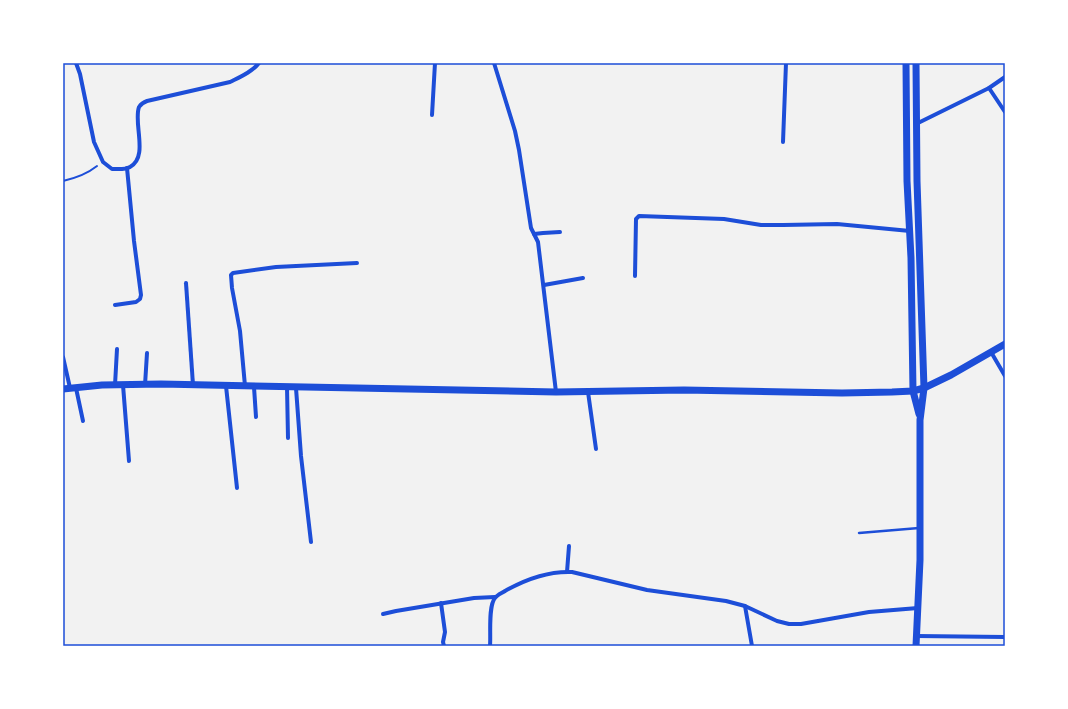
<svg xmlns="http://www.w3.org/2000/svg" width="1068" height="709" font-family="'DejaVu Sans',sans-serif">
<rect width="100%" height="100%" fill="#f2f2f2"/>
<g fill="none" stroke-linecap="round" stroke-linejoin="round">
<!-- path -->
<path stroke="#1d4ed8" stroke-width="2" d="M63,181C76,178 87,174 97,166"/>
<!-- service -->
<polyline stroke="#1d4ed8" stroke-width="2.5" points="859,533 919,528"/>
<!-- minor -->
<g stroke="#1d4ed8" stroke-width="4">
<path d="M76,63L80,74L94,142L103,162L112,169C118,169 125,170 130,167C149,157 133,123 139,107C141,104 144,102 147,101L230,82C240,77 252,72 259,63"/>
<polyline points="494,63 515,131 519,150 531,228 538,242 556,392"/>
<polyline points="989,88 1005,112"/>
<polyline points="432,115 435,63"/>
<polyline points="916,124 989,88 1005,77"/>
<polyline points="783,142 786,63"/>
<polyline points="534,234 543,233 560,232"/>
<polyline points="635,276 636,219 639,216 724,219 761,225 783,225 837,224 910,231"/>
<polyline points="186,283 193,385"/>
<polyline points="544,285 583,278"/>
<polyline points="115,305 136,302 140,299 141,295 134,241 127,168"/>
<polyline points="991,352 1005,376"/>
<polyline points="63,357 70,388"/>
<polyline points="115,385 117,349"/>
<polyline points="123,385 129,461"/>
<polyline points="145,385 147,353"/>
<polyline points="226,386 237,488"/>
<polyline points="245,386 240,331 232,288 231,275 233,273 276,267 357,263"/>
<polyline points="254,387 256,417"/>
<polyline points="287,387 288,438"/>
<polyline points="76,388 83,421"/>
<polyline points="296,388 301,456 311,542"/>
<polyline points="588,392 596,449"/>
<polyline points="567,572 569,546"/>
<polyline points="441,603 445,632 443,642 444,646"/>
<polyline points="745,606 752,646"/>
<polyline points="383,614 396,611 474,598 495,597"/>
<polyline points="916,636 1005,637"/>
<path d="M490,646C491,634 488,606 495,598C497,595 502,593 505,591C526,579 548,571 572,572L647,590L726,601L745,606L777,621L789,624H801L869,612L918,608"/>
</g>
<!-- secondary -->
<g stroke="#1d4ed8" stroke-width="7">
<polyline points="906,63 907,181 911,258 913,391 919,414"/>
<polyline points="916,63 917,181 924,388 920,420 920,560 916,646"/>
<polyline points="63,389 102,385 161,384 556,392 684,390 842,393 892,392 913,391 924,388 951,375 1005,344"/>
</g>
</g>
<!-- border -->
<rect width="1068" height="709" fill="none" stroke="#ffffff" stroke-width="128"/>
<rect x="64" y="64" width="940" height="581" fill="none" stroke="#1d4ed8" stroke-width="1.5"/>
</svg>
